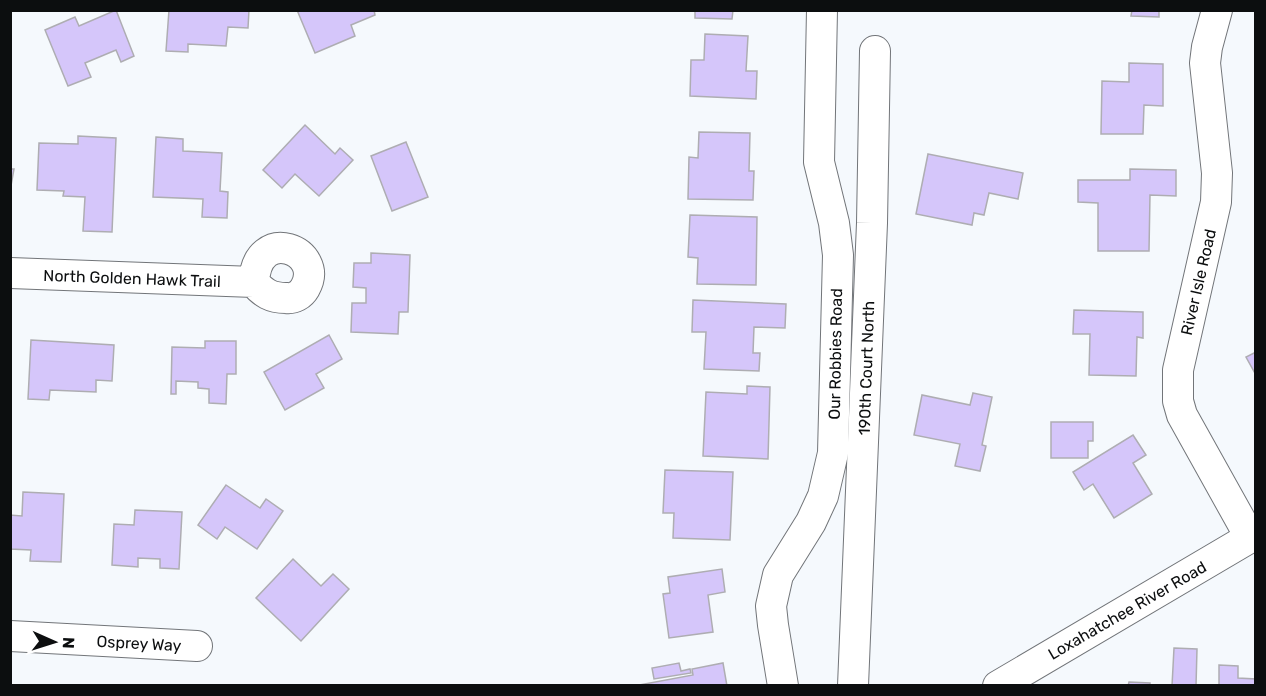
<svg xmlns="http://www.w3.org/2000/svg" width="1266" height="696" font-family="Rubik,sans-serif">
<rect width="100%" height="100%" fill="#f5f9fd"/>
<!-- building -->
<g fill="#d5c6fa" stroke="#aeadb2" stroke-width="1.5">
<polygon points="116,10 134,56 121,62 116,50 85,63 91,77 68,86 45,30 75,17 79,26"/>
<polygon points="169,10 249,10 248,28 228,27 226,46 188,44 188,52 166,51"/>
<polygon points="297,10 374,10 375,15 351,25 355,36 315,53"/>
<polygon points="695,10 733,10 732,19 695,18"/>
<polygon points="1132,10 1159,10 1159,17 1131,16"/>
<polygon points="705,34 748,36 746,71 757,71 756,99 690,96 691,60 704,60"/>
<polygon points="1129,63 1163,64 1163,106 1144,105 1143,134 1101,134 1102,81 1129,82"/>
<polygon points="305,125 335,154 340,148 353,160 319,196 295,174 282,188 263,170"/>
<polygon points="699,132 750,133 749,171 754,171 753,200 688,199 689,157 698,158"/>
<polygon points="78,136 116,138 112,232 83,231 85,197 63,196 64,191 37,190 39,143 78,144"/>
<polygon points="156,137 183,139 183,151 222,153 220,191 228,192 227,218 202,217 203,199 153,197"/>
<polygon points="406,142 428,197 392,211 371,156"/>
<polygon points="928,154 1023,173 1018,199 989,193 984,215 974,213 972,225 916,214"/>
<polygon points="10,169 14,169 10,191"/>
<polygon points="1130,169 1176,170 1176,196 1150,195 1149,251 1098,251 1098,203 1078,202 1078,180 1130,180"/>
<polygon points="690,215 757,217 756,285 697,284 698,258 688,257"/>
<polygon points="371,253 410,255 408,312 399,312 398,334 351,332 352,303 366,303 366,288 353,287 354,263 371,263"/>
<polygon points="693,300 786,304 785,328 754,327 753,353 760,353 759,371 704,369 706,332 692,332"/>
<polygon points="1074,310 1143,312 1143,338 1137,337 1136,376 1089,375 1090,334 1073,334"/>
<polygon points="329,335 342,359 316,374 324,388 285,410 264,372"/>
<polygon points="31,340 114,345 112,381 96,380 96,392 50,390 49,400 28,399"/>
<polygon points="205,341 236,341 236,374 227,374 226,404 209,403 209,389 198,388 198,382 176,381 176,394 171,394 172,347 205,348"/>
<polygon points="1256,352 1256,375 1246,357"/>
<polygon points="747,386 770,387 768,459 703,456 706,392 747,394"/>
<polygon points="973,393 992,397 982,445 986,446 980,471 955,466 960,444 914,435 922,395 970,405"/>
<polygon points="1051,422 1093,422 1093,441 1088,441 1088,458 1051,458"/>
<polygon points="1133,435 1146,455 1133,463 1152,494 1114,518 1093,484 1084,490 1073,472"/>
<polygon points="665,470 733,472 730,540 673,538 674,513 663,513"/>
<polygon points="226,485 260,508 266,499 283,511 257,549 225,527 217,539 198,525"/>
<polygon points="23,492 64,494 61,562 30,561 31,550 10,549 10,515 22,516"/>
<polygon points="135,510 182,512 179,569 160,568 160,559 138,558 138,567 112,565 114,524 134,525"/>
<polygon points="293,559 321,586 333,574 349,589 301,641 256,598"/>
<polygon points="722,569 725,592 708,595 713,632 669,638 663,594 670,593 668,577"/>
<polygon points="1174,648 1197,649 1196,686 1172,686"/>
<polygon points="679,663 681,671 690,669 691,673 654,679 652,668"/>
<polygon points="723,663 727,686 634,686 693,675 692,669"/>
<polygon points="1219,665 1238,666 1238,678 1256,679 1256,686 1219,686"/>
<polygon points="1129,682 1150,683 1150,686 1128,686"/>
</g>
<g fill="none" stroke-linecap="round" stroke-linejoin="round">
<!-- minor casing -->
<g stroke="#727579" stroke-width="32">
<g id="minor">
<polyline points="1217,10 1207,47 1205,63 1217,173 1216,202 1178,370 1178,401 1182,415 1250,537"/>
<path d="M10,273L254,282C263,293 271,298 286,298C294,299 301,295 305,288C326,251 257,223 254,282"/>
<polyline points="10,636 197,646"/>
<polyline points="783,686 773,625 771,606 778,575 811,522 823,496 833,453 838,255 834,223 819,162 822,10"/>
<polyline points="853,686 872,223 875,51"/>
<polyline points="998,686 1256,534"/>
</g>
</g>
<!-- minor -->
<use href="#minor" stroke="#fff" stroke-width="30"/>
</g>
<g text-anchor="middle" stroke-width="5" stroke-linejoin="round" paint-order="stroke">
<!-- street labels -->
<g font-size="16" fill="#0c0e0f" stroke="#fff">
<text transform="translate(132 278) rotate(2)" y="6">North Golden Hawk Trail</text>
<text transform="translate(1198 282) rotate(-77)" y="6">River Isle Road</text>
<text transform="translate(835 354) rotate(-89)" y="6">Our Robbies Road</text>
<text transform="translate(866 368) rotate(-88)" y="6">190th Court North</text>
<text transform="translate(1127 610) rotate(-30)" y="6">Loxahatchee River Road</text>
<text transform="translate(139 643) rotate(3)" y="6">Osprey Way</text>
</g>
</g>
<!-- border -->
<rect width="1266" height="696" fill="none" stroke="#0c0e0f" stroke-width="24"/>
<!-- north arrow -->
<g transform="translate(54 642) rotate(93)" stroke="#ffffff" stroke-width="4.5" paint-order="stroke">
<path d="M0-4.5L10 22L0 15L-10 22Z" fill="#0c0e0f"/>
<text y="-9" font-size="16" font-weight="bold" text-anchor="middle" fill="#0c0e0f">N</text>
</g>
</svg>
